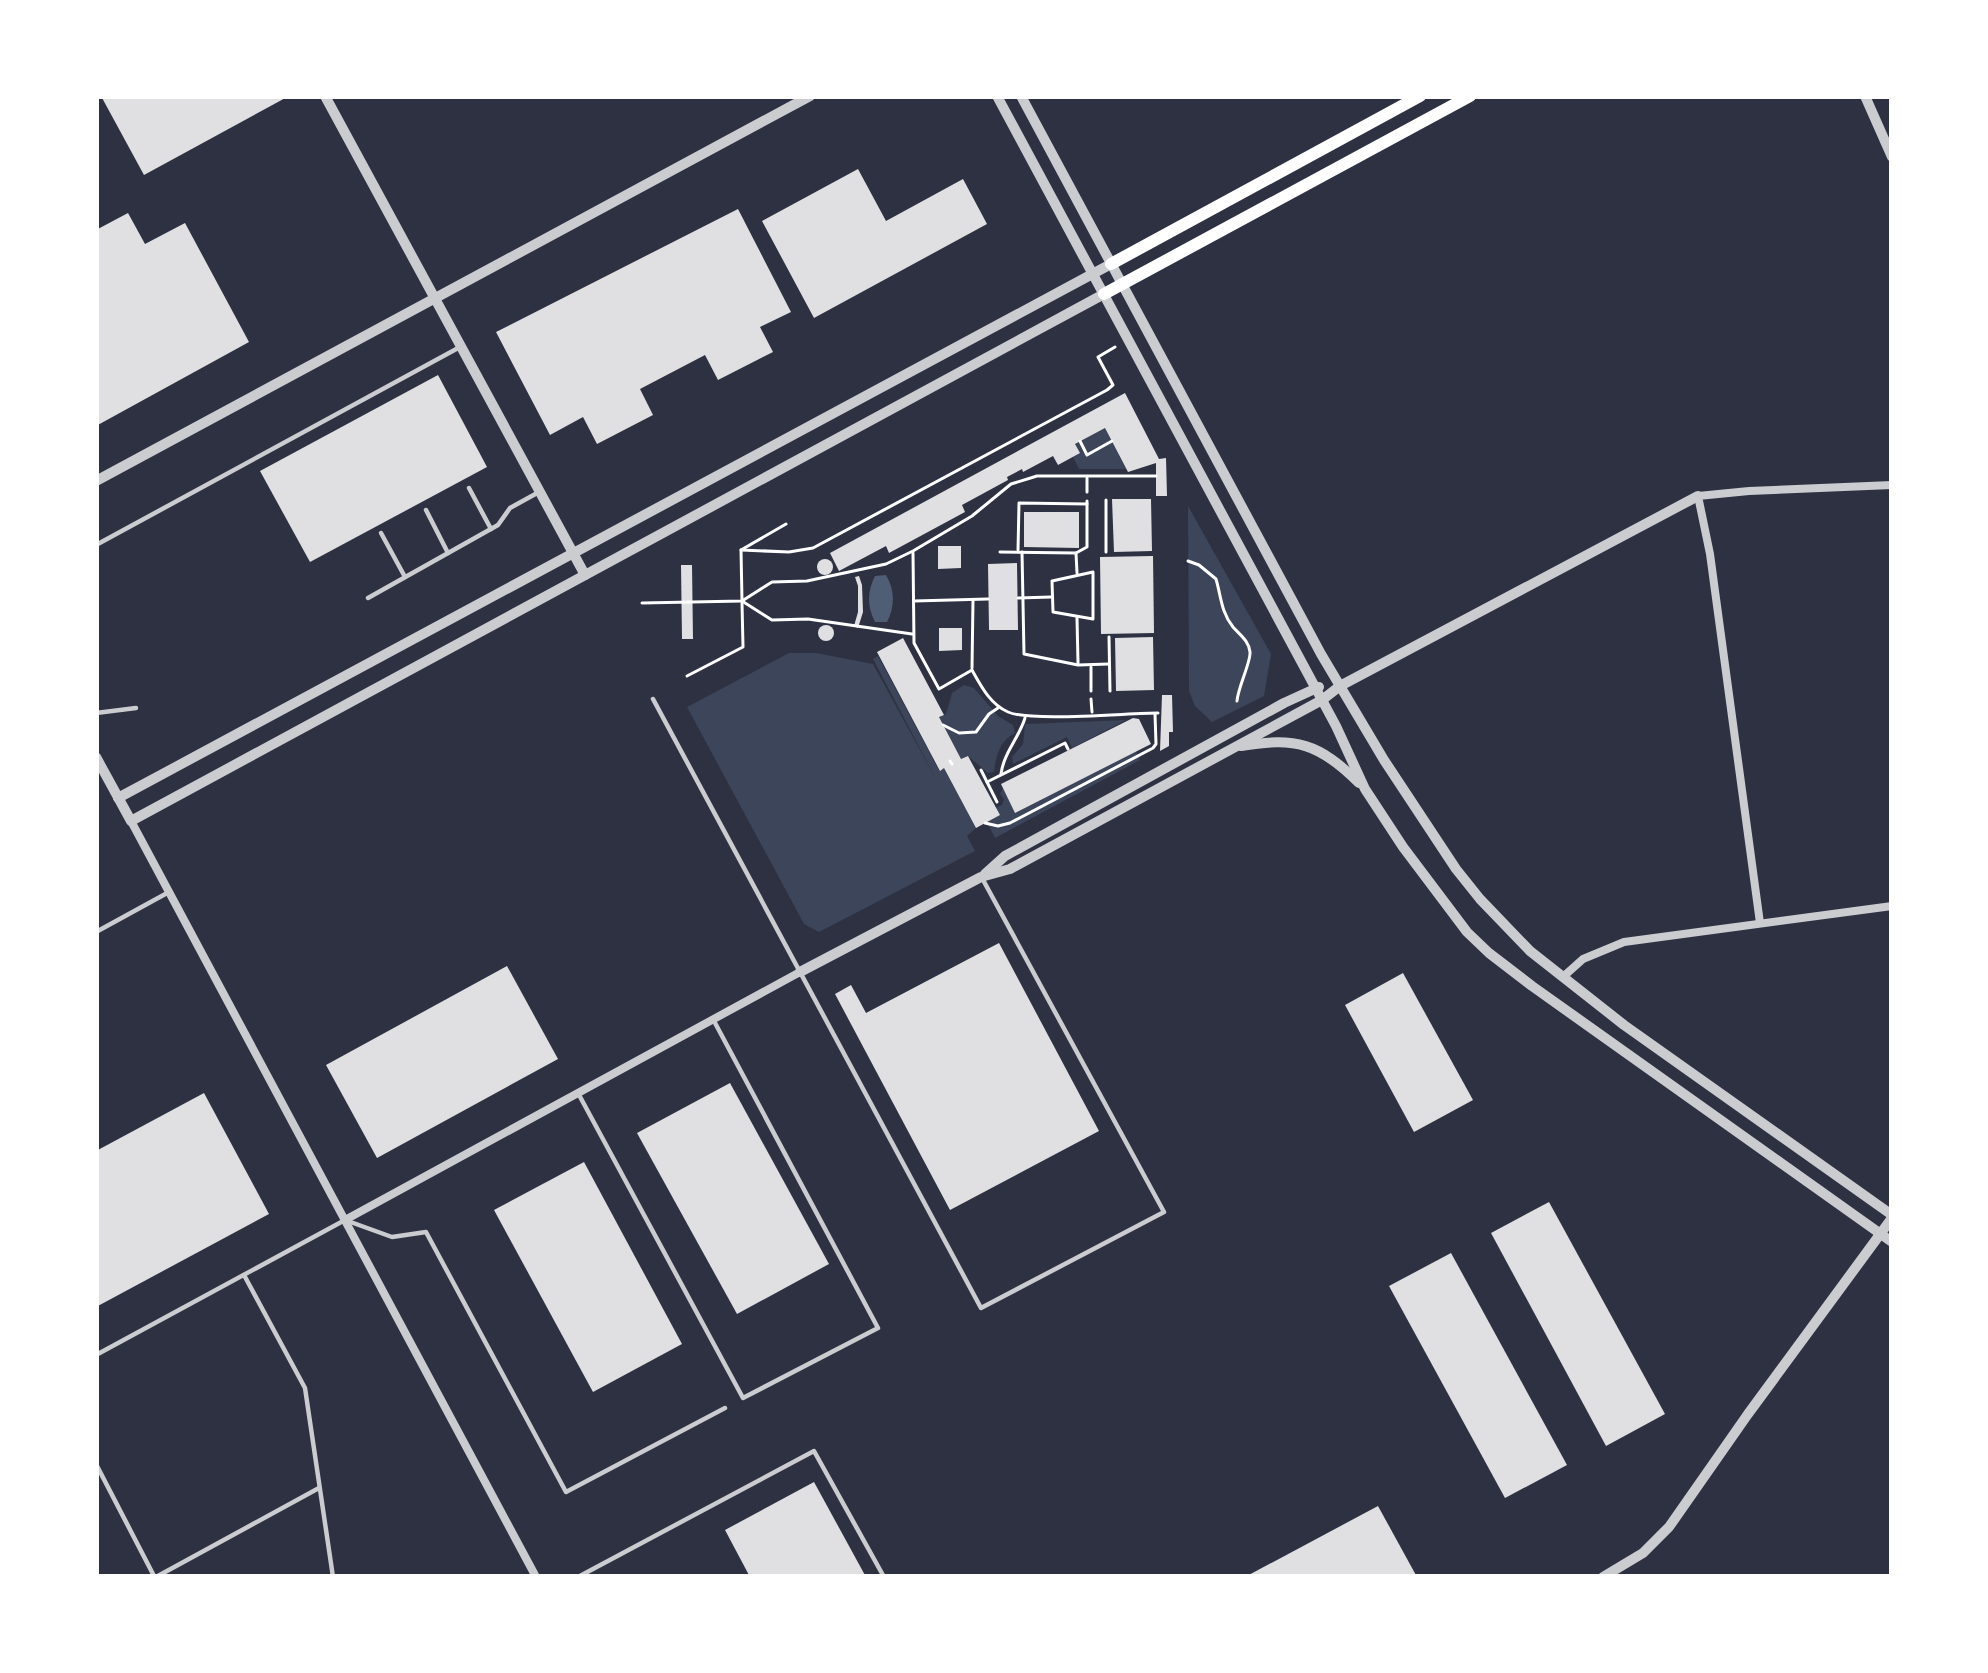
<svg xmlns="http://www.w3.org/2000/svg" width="1988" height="1673" font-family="'Work Sans',sans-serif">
<rect width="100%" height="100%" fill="#2d3142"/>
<!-- green -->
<g fill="#3c4559">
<polygon points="1105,428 1126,469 1079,469 1073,457 1079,453 1075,444"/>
<polygon points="1188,506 1271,654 1264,696 1212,722 1195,706 1189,691"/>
<polygon points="789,653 816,653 873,664 936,779 873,659 878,656 939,770 944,768 976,828 967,836 975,851 819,932 804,924 687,707"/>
<path d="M964,685L974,688L998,716L1013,725L1015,733C1000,740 996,756 994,772L988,773L968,756L961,759L939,717L946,714L952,693Z"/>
<polygon points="1126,720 1072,748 1067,737 1013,764 1012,757 1023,744 1025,724"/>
<polygon points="1136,751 1140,760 995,838 987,822 999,815 995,808 1002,805 1004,799 1000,794 1003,788 1015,812"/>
</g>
<!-- water -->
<path fill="#4f5d75" d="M886,575C895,590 895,607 887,622H875C867,607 867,591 875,576Z"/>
<!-- building -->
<g fill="#e0e0e3">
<polygon points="101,96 289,96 144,175"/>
<polygon points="858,169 886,221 963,179 987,224 814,318 762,221"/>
<polygon points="738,209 791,312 760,327 773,352 718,380 705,355 640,389 653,415 597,444 583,417 550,435 496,332"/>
<polygon points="128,213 145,244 185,223 249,342 96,426 96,230"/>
<polygon points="438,375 487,467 310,562 260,471"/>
<polygon points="1125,393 1159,459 1166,458 1167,496 1156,496 1156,463 1128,472 1105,428 1075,444 1080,453 1058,465 1053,456 1023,472 1022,469 1007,477 1008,480 962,505 965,512 889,553 886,546 839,571 830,553"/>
<polygon points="1112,499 1151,499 1152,551 1114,552"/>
<polygon points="1024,512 1079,512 1079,548 1024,547"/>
<polygon points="938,546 961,546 961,568 938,569"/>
<polygon points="1153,556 1154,633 1101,634 1100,557"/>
<circle cx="825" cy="567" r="8"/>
<polygon points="1017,563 1018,630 989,630 988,564"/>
<polygon points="681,565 692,565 693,639 682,639"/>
<polygon points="859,576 862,585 863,612 858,628 854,626 858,612 858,586 855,577"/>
<circle cx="826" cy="633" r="8"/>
<polygon points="939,628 962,628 962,650 939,651"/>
<polygon points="1153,637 1154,690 1116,691 1115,638"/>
<polygon points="903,638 944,715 939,717 961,759 968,756 1000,815 976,828 944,768 940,771 877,652"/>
<polygon points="1162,695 1172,695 1173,732 1169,732 1169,746 1160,751"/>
<polygon points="1133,718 1139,719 1151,744 1015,813 1001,784"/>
<polygon points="999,943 1099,1131 950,1210 835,994 851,985 866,1013"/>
<polygon points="507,966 558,1059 377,1158 326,1065"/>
<polygon points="1403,973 1473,1100 1414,1132 1345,1005"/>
<polygon points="730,1083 829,1264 737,1314 637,1133"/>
<polygon points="204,1093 269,1214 96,1307 96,1151"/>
<polygon points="584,1162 682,1344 593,1392 494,1210"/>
<polygon points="1549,1202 1665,1414 1606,1446 1491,1233"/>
<polygon points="1451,1253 1567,1465 1505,1498 1389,1286"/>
<polygon points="814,1482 866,1577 750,1577 725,1530"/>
<polygon points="1378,1506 1417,1577 1245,1577"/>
</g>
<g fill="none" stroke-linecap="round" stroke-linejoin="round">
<!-- path -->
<g stroke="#fff" stroke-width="3">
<polyline points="1080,441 1087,455 1112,441"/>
<polyline points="1087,492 1087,478"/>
<polyline points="1106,500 1106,552"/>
<polyline points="786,524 741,550 742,601 772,620 808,619 912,634"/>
<polyline points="741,550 789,552 813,548 1107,390 1113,385 1098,357 1115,347"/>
<polyline points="1018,550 1019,503 1087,504"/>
<polyline points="1000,552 1076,553 1087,547 1087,501"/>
<polyline points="1022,552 1024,654 1078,665 1109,664"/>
<path d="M913,553L914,643L939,689L972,670C981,686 990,704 1008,712C1030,722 1128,713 1158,713"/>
<polyline points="1076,553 1077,573"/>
<path d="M1188,561L1199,565L1216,579C1221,596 1221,612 1233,627C1240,635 1249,641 1250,652C1251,662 1238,687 1237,701"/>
<polygon points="1093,572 1093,619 1053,612 1052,581"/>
<polyline points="1018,598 1051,597"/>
<polyline points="914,601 988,599"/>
<polyline points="642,603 742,601 772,582 807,581 886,564 913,551 972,516 1011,484 1037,476 1156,476"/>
<polyline points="1077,618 1078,663"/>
<polyline points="1109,637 1110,691"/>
<polyline points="1091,667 1091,691"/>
<polyline points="972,668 973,600"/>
<polyline points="687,676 743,647 742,603"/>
<polyline points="1091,699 1092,712"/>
<polyline points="943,725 959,733 976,732 989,714 998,708"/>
<polyline points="950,761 952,764"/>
<polyline points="981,770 997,802"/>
<path d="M1001,774C1004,752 1019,738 1025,718"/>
<polyline points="987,782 1065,743 1068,749"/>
<polyline points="985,823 998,826 1010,823 1153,748 1156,744 1155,714"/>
</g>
<!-- service -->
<g stroke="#caccd0" stroke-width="4.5">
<polyline points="469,488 491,529"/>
<polyline points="426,510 448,553"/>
<polyline points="381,533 405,577"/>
<polyline points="96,545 460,347"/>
<polyline points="368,598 498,525 510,508 539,492"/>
<polyline points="653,699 981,1308 1164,1212 982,878"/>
<polyline points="96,713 136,708"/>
<polyline points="96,932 169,892"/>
<polyline points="578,1093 743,1398 878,1328 714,1021"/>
<polyline points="244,1275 305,1388 333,1577"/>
<polyline points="96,1355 345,1220 392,1237 426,1232 566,1492 725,1408"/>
<polyline points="96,1464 154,1576"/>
<polyline points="156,1577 319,1488"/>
<polyline points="578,1577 814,1451 884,1577"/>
</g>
<!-- minor -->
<g stroke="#caccd0" stroke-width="8">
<polyline points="131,821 536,1577"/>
<polyline points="1760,923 1710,554 1698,496 1749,491 1892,485"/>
<polyline points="1564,976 1583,959 1624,942 1892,906"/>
<polyline points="345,1220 800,972"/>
</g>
<!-- tertiary -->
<g stroke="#caccd0" stroke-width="10">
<polyline points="325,96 585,575"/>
<polyline points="997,96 1336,726 1365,789 1403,847 1467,932 1489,953 1532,986 1892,1242"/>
<polyline points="1021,96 1321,654 1384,760 1456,869 1480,899 1530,951 1624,1025 1892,1215"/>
<polyline points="1865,96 1892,157"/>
<polyline points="96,481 810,96"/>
<path d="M1241,746C1296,737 1319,743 1359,783"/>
<polyline points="96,757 131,821 1104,294"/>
<polyline points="118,798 1111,264"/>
<polyline points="985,874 1005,856 1284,703 1319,687"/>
<polyline points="800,972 981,877 1010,869 1322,700 1340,686 1698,496"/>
<polyline points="1603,1577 1643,1553 1669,1527 1748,1414 1892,1218"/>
</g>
<!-- secondary -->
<g stroke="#fff" stroke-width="12">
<polyline points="1111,264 1420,96"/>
<polyline points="1104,294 1470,96"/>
</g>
</g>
<!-- border -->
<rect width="1988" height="1673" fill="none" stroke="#ffffff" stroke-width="198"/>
</svg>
